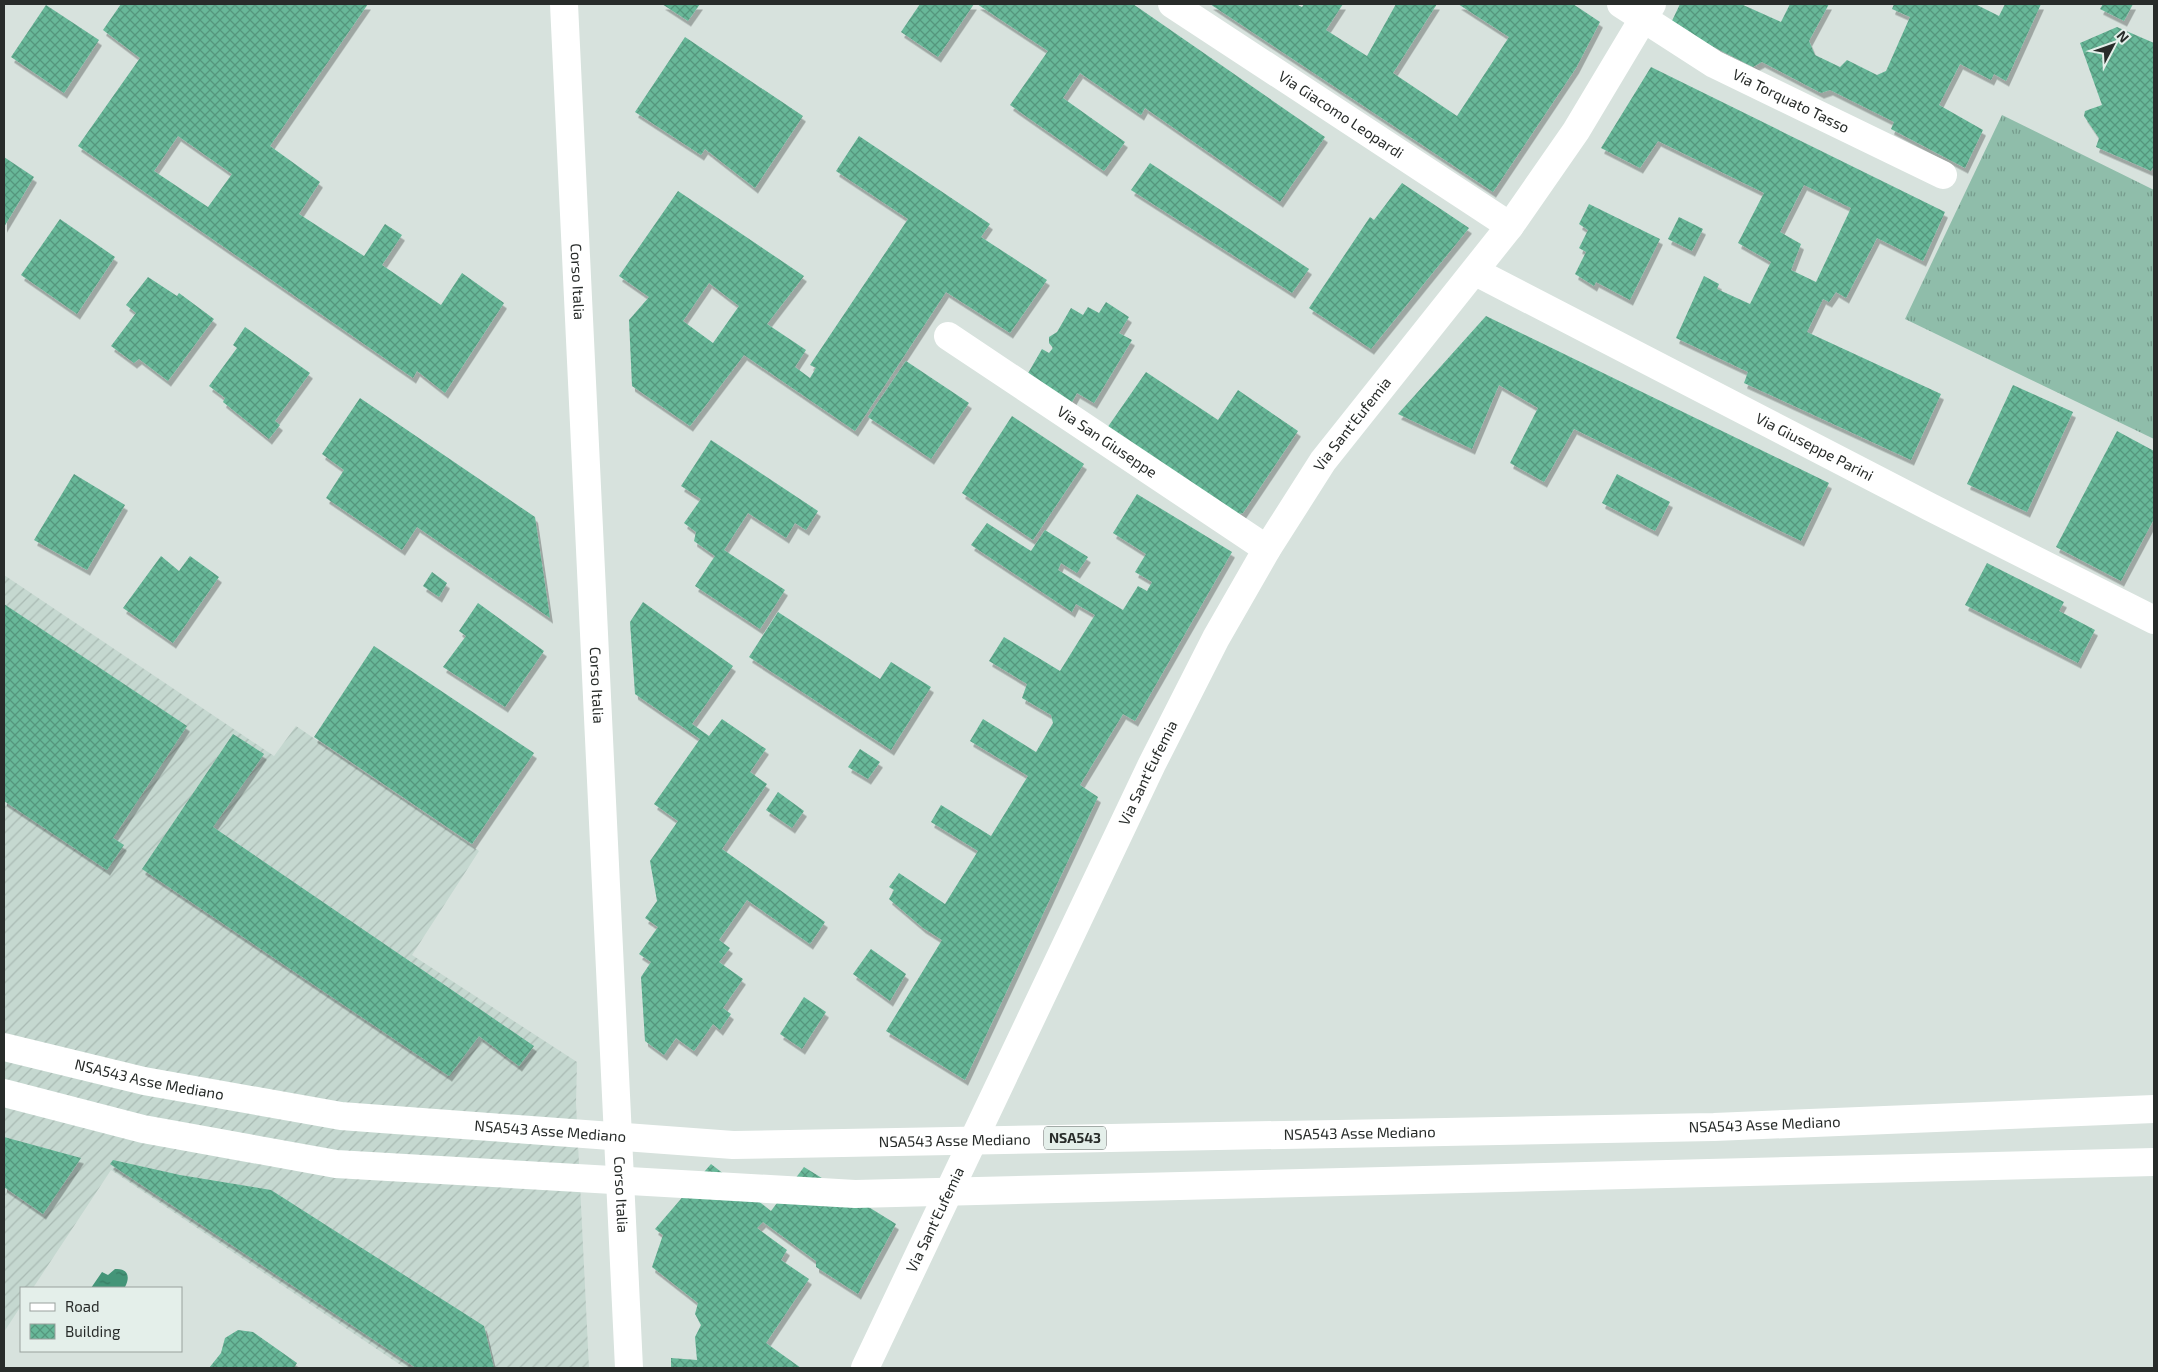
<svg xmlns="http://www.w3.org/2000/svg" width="2158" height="1372" font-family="'Exo 2',sans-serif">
<defs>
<pattern id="industrial-furrows" width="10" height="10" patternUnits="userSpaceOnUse" patternTransform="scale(1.25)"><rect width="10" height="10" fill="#c5d8d0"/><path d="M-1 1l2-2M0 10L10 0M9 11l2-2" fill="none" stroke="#a9bab3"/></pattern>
<pattern id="grass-tufts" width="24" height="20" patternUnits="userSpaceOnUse" patternTransform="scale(1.25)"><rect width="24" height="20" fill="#8fbdaa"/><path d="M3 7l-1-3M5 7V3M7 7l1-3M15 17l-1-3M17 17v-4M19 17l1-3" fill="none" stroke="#759a8b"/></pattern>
<pattern id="water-ripples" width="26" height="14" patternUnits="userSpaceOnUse" patternTransform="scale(1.25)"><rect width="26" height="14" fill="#449578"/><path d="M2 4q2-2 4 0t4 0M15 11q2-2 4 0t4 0" fill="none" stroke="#397a63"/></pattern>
<pattern id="building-cross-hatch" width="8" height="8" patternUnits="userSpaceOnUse" patternTransform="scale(1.25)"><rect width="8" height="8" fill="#67b899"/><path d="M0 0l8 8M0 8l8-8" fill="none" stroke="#55967d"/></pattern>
<filter id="shadow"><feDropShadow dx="3" dy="5.5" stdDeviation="0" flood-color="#0004"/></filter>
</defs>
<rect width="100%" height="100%" fill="#d7e2dd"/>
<!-- industrial -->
<polygon fill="url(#industrial-furrows)" points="4,575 274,756 296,726 479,851 412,955 577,1062 576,1103 589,1368 405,1368 111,1170 33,1288 21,1288 21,1306 4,1332"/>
<!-- grass -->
<polygon fill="url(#grass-tufts)" points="2002,115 2154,190 2154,439 1905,319"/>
<!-- water -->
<path fill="url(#water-ripples)" d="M115,1269C127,1268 131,1276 125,1287L127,1288H91L102,1272L108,1275Z"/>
<!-- building -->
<g fill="url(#building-cross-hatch)" fill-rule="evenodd" filter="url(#shadow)">
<path d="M121,4H368L270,146L320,182L299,214L364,256L385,224L402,235L382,265L441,305L462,273L504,303L445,393L417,371L413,378L78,146L140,58L103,30ZM178,136L232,174L208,207L154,171Z"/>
<polygon points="662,4 700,4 688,21"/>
<polygon points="920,4 974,4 938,57 901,32"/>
<polygon points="977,4 1133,4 1325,137 1280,202 1145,108 1141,115 1080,73 1063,98 1125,142 1104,171 1010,105 1048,51"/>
<polygon points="1210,4 1296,4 1302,7 1304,4 1343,4 1326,30 1367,56 1396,4 1437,4 1393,73 1457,116 1509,37 1458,4 1573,4 1600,22 1576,68 1493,192"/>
<polygon points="1680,4 1741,4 1781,22 1790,4 1829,4 1809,41 1815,55 1840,67 1847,60 1877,75 1886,71 1910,17 1892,9 1894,4 1975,4 1999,16 2005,4 2041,4 2006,81 1994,74 1991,80 1960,64 1939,105 1983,130 1965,168 1891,129 1894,122 1830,90 1821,93 1762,62 1753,67 1670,25"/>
<polygon points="2103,4 2133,4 2124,21 2100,9"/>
<polygon points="46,5 99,40 64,93 11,57"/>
<polygon points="2117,27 2154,43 2154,166 2151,171 2096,147 2099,138 2084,116 2085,111 2102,105 2080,43"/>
<polygon points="685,37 803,116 755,188 705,149 701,155 635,112"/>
<path d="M1651,67L1945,212L1923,261L1877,238L1846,298L1836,292L1829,302L1823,299L1807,332L1941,394L1911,460L1744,383L1748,372L1676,338L1704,276L1719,284L1717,289L1750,304L1771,262L1738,243L1764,193L1658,141L1640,168L1601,148ZM1804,185L1851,208L1816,282L1791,270L1801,244L1780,232Z"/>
<path d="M859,136L990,224L981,237L1047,280L1010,333L946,292L855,431L744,355L690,426L632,386L629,320L649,297L619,276L678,191L804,276L767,324L806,350L795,367L810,378L816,368L810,365L908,219L836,171ZM709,283L739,306L713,343L683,321Z"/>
<polygon points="4,157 34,177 4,227"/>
<polygon points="1150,163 1309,269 1292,293 1131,190"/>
<polygon points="1402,183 1469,228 1371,349 1309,308 1370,217 1374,220"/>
<polygon points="1589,204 1660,239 1630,300 1596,282 1594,286 1575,274 1586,252 1579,248 1588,230 1579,224"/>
<polygon points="1679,217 1703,229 1692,251 1668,239"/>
<polygon points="60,219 115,257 77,314 21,275"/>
<polygon points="148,277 177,296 179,293 214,319 168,381 139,359 134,363 111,346 136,313 126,305"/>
<polygon points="1106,302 1129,317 1119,333 1132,340 1094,403 1077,393 1071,404 1027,375 1042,349 1049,353 1053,348 1049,343 1049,337 1057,332 1071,308 1083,315 1088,307 1099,313"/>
<polygon points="1486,316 1829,483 1801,541 1574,429 1544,482 1510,463 1538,408 1499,385 1472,449 1398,414"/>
<polygon points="245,327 310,373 275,421 280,425 269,439 223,402 225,398 209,386 237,348 233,345"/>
<polygon points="906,361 969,403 931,459 868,417"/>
<polygon points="1146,372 1218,420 1238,390 1298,431 1243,513 1231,516 1105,431"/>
<polygon points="2013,385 2073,412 2027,512 1967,484"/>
<polygon points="360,398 535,517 550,618 417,527 402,550 326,498 344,470 322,454"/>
<polygon points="1012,416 1084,464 1033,540 962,493"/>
<polygon points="2117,431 2154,451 2154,519 2121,581 2056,547"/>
<polygon points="711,440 818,511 806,530 795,523 786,538 748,513 724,550 785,590 760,629 695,586 715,556 694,541 696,532 684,523 701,499 681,486"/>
<polygon points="74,474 125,505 87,570 34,540"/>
<polygon points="1617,474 1670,502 1655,531 1602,503"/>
<polygon points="1137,494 1232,552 1135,721 1123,714 1080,785 1098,797 965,1080 886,1031 942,940 923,928 889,899 894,890 889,887 899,873 945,904 978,851 931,822 941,805 991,836 1028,776 970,741 983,719 1036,752 1053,723 1051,715 1022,698 1027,684 989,661 1004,637 1060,671 1095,615 1076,604 1072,612 971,545 987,523 1031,551 1045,530 1088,557 1077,573 1061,563 1058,570 1123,610 1138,586 1147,591 1152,582 1135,572 1146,554 1113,533"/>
<polygon points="161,556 179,571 190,556 219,577 173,643 123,608"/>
<polygon points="1987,563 2064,602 2059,611 2095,630 2078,663 1965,605"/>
<polygon points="432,572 447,583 439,597 423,586"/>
<polygon points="643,602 733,666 692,724 709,736 722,719 766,749 750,772 767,784 722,849 825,922 810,944 747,900 719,940 730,948 719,962 743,979 723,1008 731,1014 720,1030 713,1024 694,1051 676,1038 664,1055 645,1041 641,977 651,962 639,954 658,927 645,918 657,901 650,861 678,821 654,804 700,739 635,694 630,622"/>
<polygon points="478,603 544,651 505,707 443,667 466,636 459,631"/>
<polygon points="4,604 187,726 113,838 124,845 107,870 4,801"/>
<polygon points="778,612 880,679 891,662 931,687 891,750 749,657"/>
<polygon points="374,646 534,753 472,844 314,737"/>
<polygon points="233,734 264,754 213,827 534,1046 519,1066 479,1036 449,1076 142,869"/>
<polygon points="860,749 880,762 868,779 848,767"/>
<polygon points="778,792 804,811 792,828 766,810"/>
<polygon points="871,949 906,974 890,1001 853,974"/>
<polygon points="804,997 826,1012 802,1049 780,1034"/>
<polygon points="4,1137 81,1158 43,1214 4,1187"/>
<polygon points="113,1160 180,1175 271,1190 484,1326 494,1368 416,1368 110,1164"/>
<polygon points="711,1164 771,1211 804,1167 896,1224 858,1294 816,1267 816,1261 763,1222 757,1228 787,1250 781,1260 809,1279 766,1343 801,1368 671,1368 671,1358 697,1360 695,1337 701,1325 695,1314 698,1303 652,1267 663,1235 655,1229"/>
<polygon points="238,1330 253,1332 297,1363 294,1368 209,1368 221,1353 225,1338"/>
</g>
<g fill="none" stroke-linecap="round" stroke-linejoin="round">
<!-- street -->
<g stroke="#fff" stroke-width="28">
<path id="s1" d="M1172,4L1510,226"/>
<path id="s2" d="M1621,4L1714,64L1943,175"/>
<path id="s3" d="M1476,272L1930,507L2154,620"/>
<path id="s4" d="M948,336L1267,549"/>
</g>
<!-- secondary -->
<g stroke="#fff" stroke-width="28">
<path id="s5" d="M564,4L629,1368"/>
<path id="s6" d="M865,1368L1152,764L1216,638L1267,549L1323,461L1510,226L1576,131L1652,4"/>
</g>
<!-- highway -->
<g stroke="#fff" stroke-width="28">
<path id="s7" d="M4,1047L144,1081L341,1116L733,1145L1714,1127L2154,1109"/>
<polyline points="4,1093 143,1129 336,1164 855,1194 2154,1162"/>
</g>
</g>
<g text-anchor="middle" stroke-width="5" stroke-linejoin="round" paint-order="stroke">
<!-- shield labels -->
<rect fill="#e4efea" stroke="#606664" stroke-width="1" x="1044" y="1126.5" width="62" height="23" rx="4"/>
<g font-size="14" font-weight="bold" fill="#282c2a">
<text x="1075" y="1143">NSA543</text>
</g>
<!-- street labels -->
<g font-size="15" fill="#282c2a" stroke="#e4efea">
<text dy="5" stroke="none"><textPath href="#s2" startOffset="196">Via Torquato Tasso</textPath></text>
<text dy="5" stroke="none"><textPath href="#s1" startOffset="202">Via Giacomo Leopardi</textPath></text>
<text dy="5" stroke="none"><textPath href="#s5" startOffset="278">Corso Italia</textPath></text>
<text dy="5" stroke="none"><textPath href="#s6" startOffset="1064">Via Sant'Eufemia</textPath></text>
<text dy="5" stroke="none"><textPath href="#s4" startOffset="191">Via San Giuseppe</textPath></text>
<text dy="5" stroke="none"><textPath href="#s3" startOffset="381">Via Giuseppe Parini</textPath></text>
<text dy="5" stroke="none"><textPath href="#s5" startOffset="682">Corso Italia</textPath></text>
<text dy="5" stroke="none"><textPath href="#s6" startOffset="659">Via Sant'Eufemia</textPath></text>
<text dy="5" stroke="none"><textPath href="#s7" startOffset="149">NSA543 Asse Mediano</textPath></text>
<text dy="5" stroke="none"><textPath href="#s7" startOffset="1769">NSA543 Asse Mediano</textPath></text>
<text dy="5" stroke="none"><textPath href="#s7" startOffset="554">NSA543 Asse Mediano</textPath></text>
<text dy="5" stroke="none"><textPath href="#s7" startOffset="1364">NSA543 Asse Mediano</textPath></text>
<text dy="5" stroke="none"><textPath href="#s7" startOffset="959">NSA543 Asse Mediano</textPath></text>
<text dy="5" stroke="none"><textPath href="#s5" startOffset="1192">Corso Italia</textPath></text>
<text dy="5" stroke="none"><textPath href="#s6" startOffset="164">Via Sant'Eufemia</textPath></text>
</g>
</g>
<!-- border -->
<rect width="2158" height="1372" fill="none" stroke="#282c2a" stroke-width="10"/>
<!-- legend -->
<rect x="20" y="1287" width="162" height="65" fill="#e4efea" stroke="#99a19d"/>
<rect x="30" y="1303" width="25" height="8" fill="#ffffff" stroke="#99a19d"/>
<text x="65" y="1312" font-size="15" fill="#282c2a">Road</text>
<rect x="30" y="1324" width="25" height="15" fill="url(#building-cross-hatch)" stroke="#99a19d"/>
<text x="65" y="1337" font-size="15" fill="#282c2a">Building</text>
<!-- north arrow -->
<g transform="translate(2113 45) rotate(49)" stroke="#e4efea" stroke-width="4" paint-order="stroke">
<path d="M0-4L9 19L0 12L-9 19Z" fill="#282c2a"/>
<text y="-8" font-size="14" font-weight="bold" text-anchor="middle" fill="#282c2a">N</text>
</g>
</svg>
